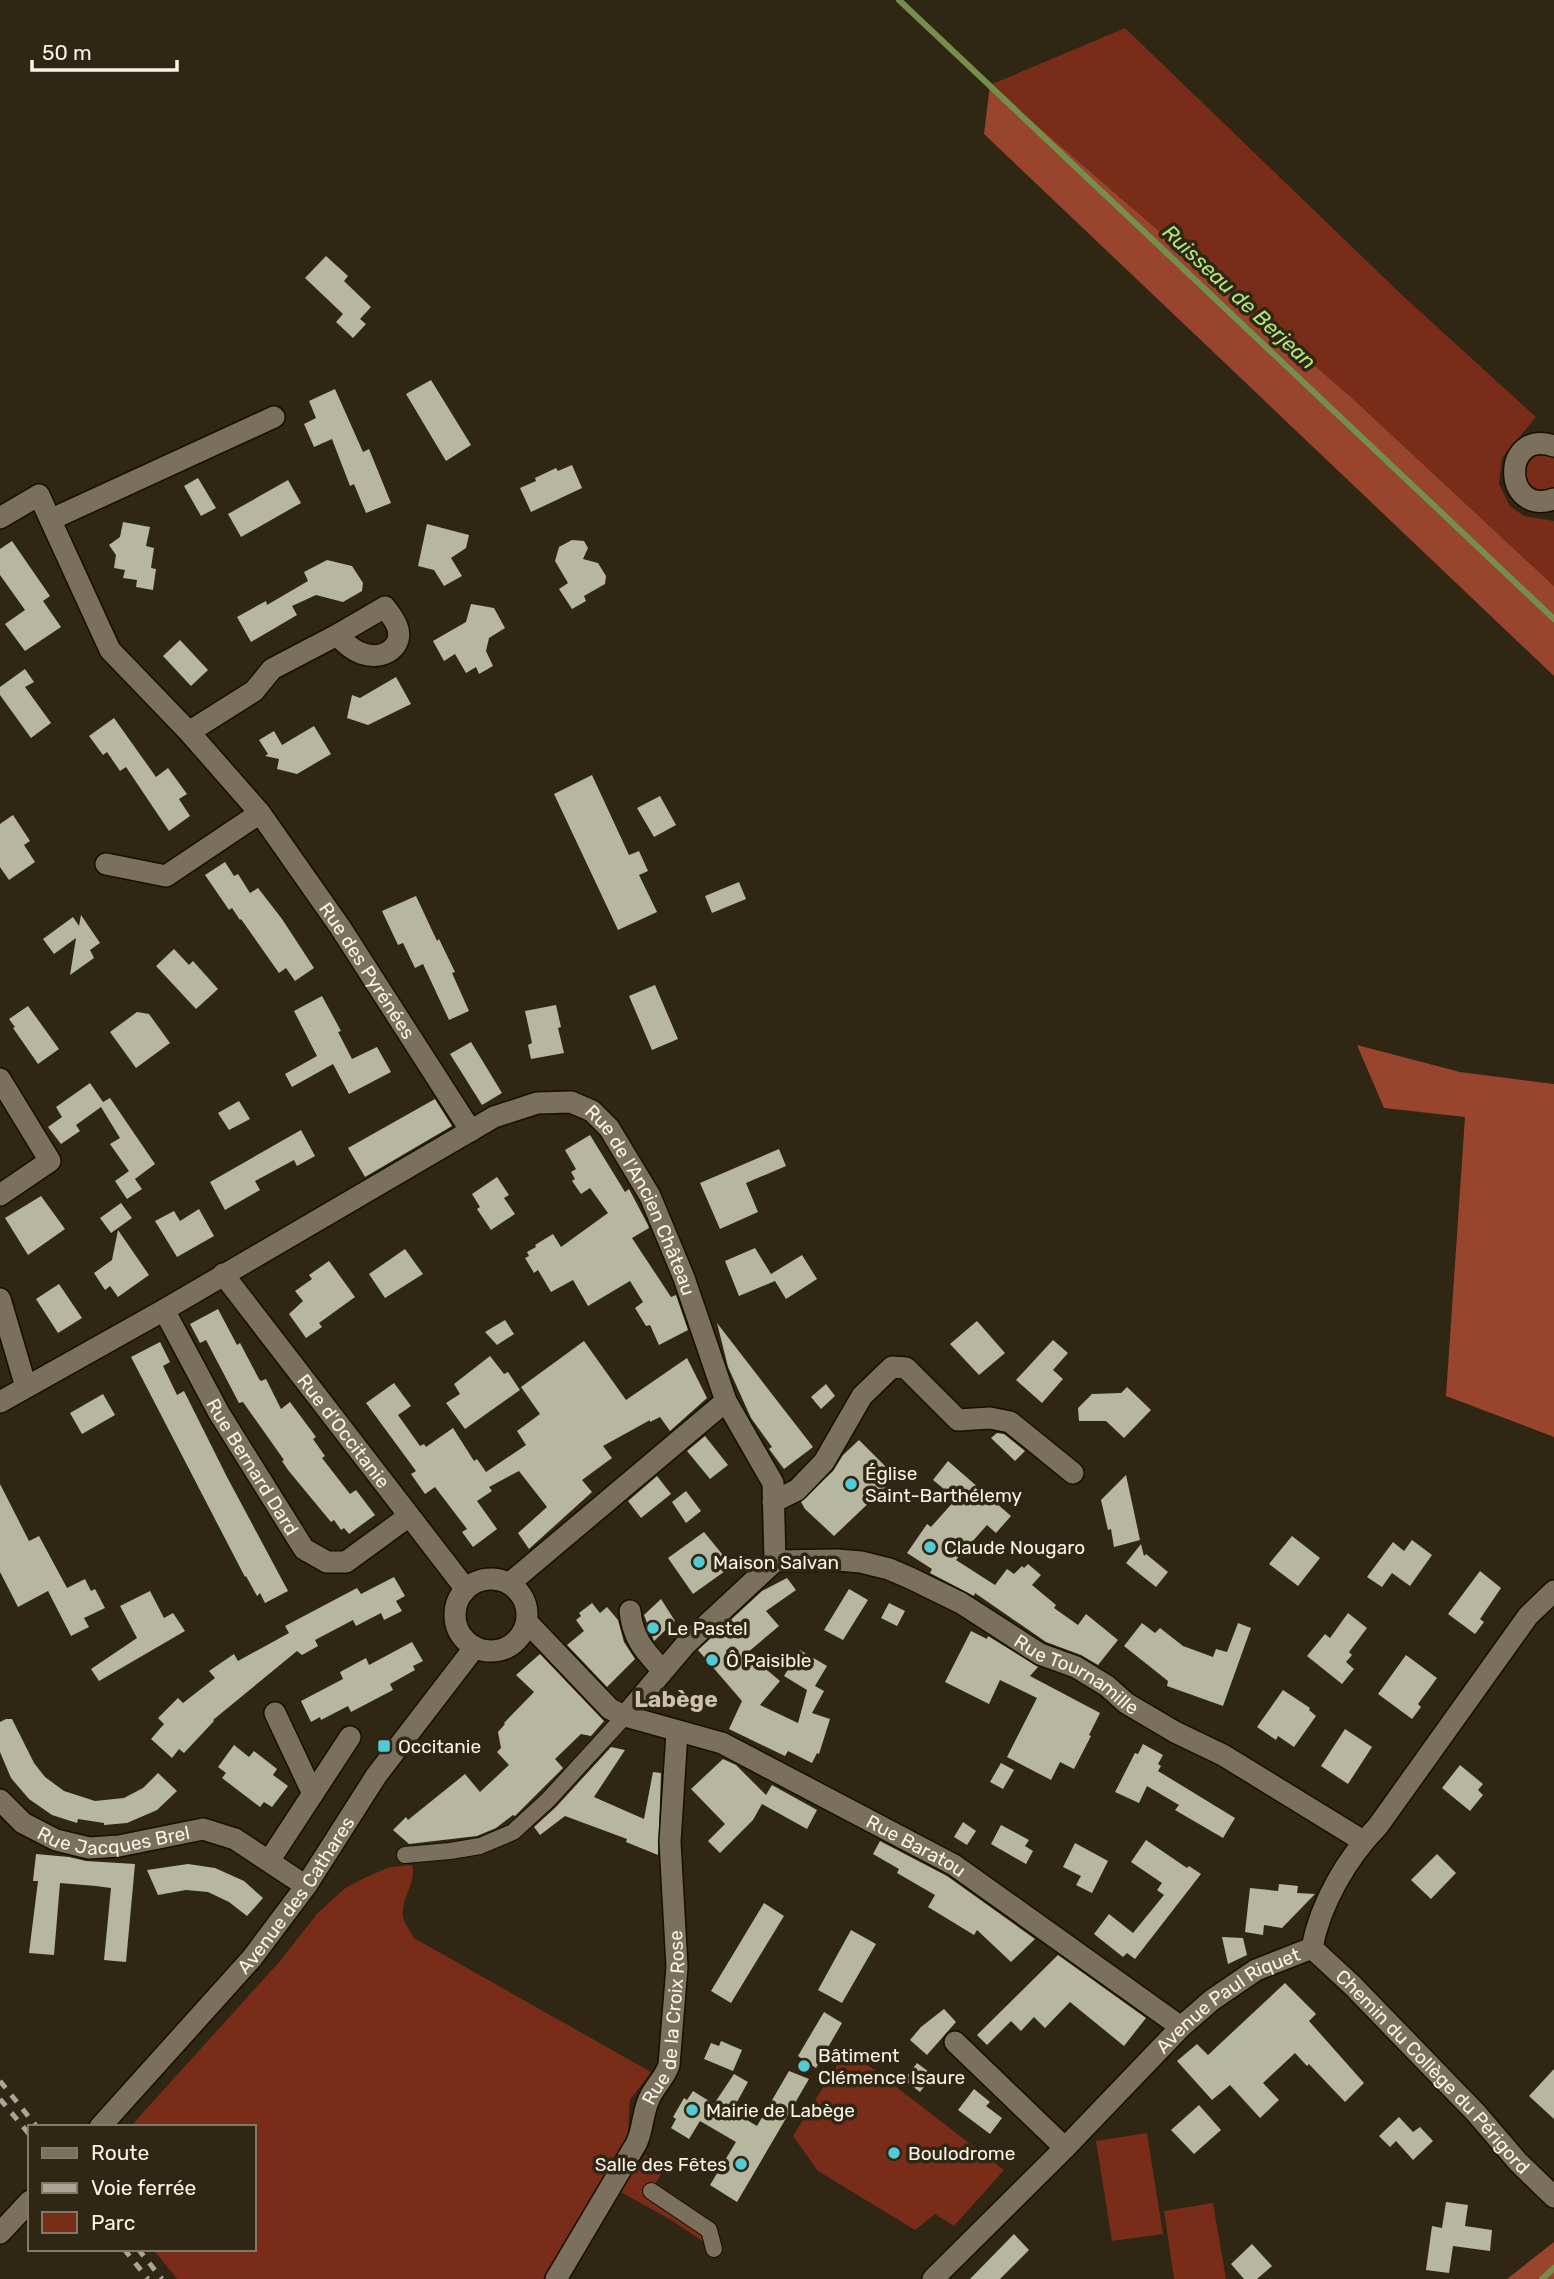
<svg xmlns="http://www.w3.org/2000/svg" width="1554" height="2279" font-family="Rubik,sans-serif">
<rect width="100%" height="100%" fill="#2f2614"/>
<!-- green -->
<g fill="#792c17">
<polygon points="1125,28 1402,295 1536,417 1502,458 1499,484 1510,506 1524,516 1554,521 1554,586 1352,398 990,85"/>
<polygon points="1537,454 1554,455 1554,489 1538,491 1526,481 1526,465"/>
<path d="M412,1865C417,1883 400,1899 403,1917C404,1923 411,1932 414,1938L651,2072L630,2100L627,2145L543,2279H177L153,2249H254V2127H130L280,1961L317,1914L344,1889L364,1878L390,1867Z"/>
<polygon points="847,2049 1004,2170 954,2226 935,2214 915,2230 818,2171 793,2136"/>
<polygon points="1147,2133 1163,2234 1112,2241 1096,2141"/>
<polygon points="652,2154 666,2166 651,2191 709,2230 714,2249 671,2220 619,2191 645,2156"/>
<polygon points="1213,2203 1226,2279 1174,2279 1164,2211"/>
</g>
<!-- forest -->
<g fill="#99442d">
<polygon points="990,85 1352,398 1554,586 1554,676 984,134"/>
<polygon points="1357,1045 1460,1072 1554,1084 1554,1437 1446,1396 1465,1117 1384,1108"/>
<polygon points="1554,2242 1554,2279 1507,2279"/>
</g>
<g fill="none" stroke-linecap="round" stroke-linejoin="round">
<!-- stream -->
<g stroke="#748e4c" stroke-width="6">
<polyline points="899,0 1554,619"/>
<polyline points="1542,2279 1554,2268"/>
</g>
</g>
<!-- building -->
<g fill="#b7b79f">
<polygon points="326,256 348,276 344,281 371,307 360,319 366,324 353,338 336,322 343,314 305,278"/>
<polygon points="431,380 471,445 446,461 406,394"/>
<polygon points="335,389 363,452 369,449 391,503 366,513 354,484 350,486 332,439 314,447 304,424 316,418 309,401"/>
<polygon points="572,465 582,488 531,512 520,488 536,481 535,478 556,468 558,471"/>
<polygon points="198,478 216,508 201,516 184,486"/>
<polygon points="288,480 301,503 241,537 228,514"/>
<polygon points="123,522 150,527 146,546 154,548 151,568 156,569 153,590 136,587 137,580 123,578 125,570 114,568 116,555 109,545 120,537"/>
<polygon points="427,524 469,535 466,548 451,558 462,576 444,586 434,570 418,566"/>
<polygon points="572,540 584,541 588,548 583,559 598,563 606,576 605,584 584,596 586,601 572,609 559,589 568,583 555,561 559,547"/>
<polygon points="12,541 50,596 43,601 61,627 25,651 5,624 25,610 0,575 0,549"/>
<polygon points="327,560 352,566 363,583 362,591 343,602 316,595 292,606 297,615 251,642 237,617 266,601 267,605 308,581 304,572"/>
<polygon points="471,604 494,608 505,628 489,638 486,651 493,666 479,674 476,667 466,673 455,654 444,661 433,641 466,622"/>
<polygon points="180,640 208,670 191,686 163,656"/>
<polygon points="25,669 34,682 25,687 51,723 31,738 0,695 0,687"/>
<polygon points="396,677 411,704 368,725 347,718 352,695 360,698"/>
<polygon points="114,718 156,777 168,768 187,794 179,799 190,816 169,831 126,767 120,771 107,752 103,755 89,736"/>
<polygon points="314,726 331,754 297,774 277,769 279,759 265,756 268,754 259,740 274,731 282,745"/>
<polygon points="592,775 629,855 639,851 648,871 639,875 657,912 618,930 554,794"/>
<polygon points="660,796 676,825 654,837 637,808"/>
<polygon points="13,815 30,841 24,845 35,862 9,880 0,867 0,824"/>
<polygon points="225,862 234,876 238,874 250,893 258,888 282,919 314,968 295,981 286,968 279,973 241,919 240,920 232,908 229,910 205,875"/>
<polygon points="739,882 746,899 712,913 705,896"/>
<polygon points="416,896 437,941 439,939 455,972 452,973 469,1011 449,1020 423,964 415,968 403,943 398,945 382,911"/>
<polygon points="81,915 100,943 90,950 94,958 70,975 76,938 54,954 43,939 73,917 79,926"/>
<polygon points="174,949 189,965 193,961 218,989 196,1009 156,966"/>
<polygon points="655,985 678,1039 652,1050 629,996"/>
<polygon points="322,996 341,1031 338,1032 352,1059 377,1047 391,1072 349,1094 333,1064 292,1087 285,1074 317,1056 294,1011"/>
<polygon points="556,1005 561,1027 558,1028 564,1053 531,1059 528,1045 532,1043 525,1011"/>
<polygon points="28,1006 59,1049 38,1064 13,1028 15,1027 9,1019"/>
<polygon points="137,1012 149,1014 170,1043 136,1068 110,1032"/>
<polygon points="471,1042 502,1093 482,1105 450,1054"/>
<polygon points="90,1083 103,1102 110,1098 155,1164 135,1179 142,1189 127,1199 115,1181 129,1171 131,1174 110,1144 120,1138 101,1107 76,1125 80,1131 61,1144 48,1127 62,1117 56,1107"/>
<polygon points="435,1099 452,1126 365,1177 348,1148"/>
<polygon points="239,1101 250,1119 229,1130 218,1113"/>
<polygon points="301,1130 315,1156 297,1166 294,1160 255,1181 260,1190 225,1210 210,1182"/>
<polygon points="590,1135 625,1192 629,1189 648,1225 649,1228 632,1238 671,1297 676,1295 688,1330 659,1345 650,1325 646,1326 635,1308 643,1302 630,1281 588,1306 573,1280 551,1292 538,1270 534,1273 525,1258 529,1256 527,1252 536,1247 535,1245 553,1234 561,1247 608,1213 590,1188 581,1194 572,1181 575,1179 571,1172 576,1169 565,1150"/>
<polygon points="779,1149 786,1166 746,1183 758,1212 720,1229 700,1183"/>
<polygon points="497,1177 509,1195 504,1198 515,1214 491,1230 477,1209 480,1207 472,1194"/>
<polygon points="41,1196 65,1229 28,1255 5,1218"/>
<polygon points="121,1203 132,1218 111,1233 100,1218"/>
<polygon points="199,1209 214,1236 177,1257 155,1221 174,1211 180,1221"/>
<polygon points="118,1230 149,1275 118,1297 110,1286 105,1290 94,1273 112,1260"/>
<polygon points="755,1248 771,1274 802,1255 817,1279 786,1299 775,1281 739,1296 725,1261"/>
<polygon points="405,1249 423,1274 385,1298 369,1274"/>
<polygon points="329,1261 355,1297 319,1323 322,1327 306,1338 289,1314 303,1301 295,1291 312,1279 309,1275"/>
<polygon points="59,1284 82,1318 58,1333 36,1299"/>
<polygon points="218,1309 237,1345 240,1343 259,1379 261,1381 266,1379 281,1409 290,1402 316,1437 313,1439 325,1456 322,1458 350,1494 356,1490 375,1515 349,1534 344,1528 341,1530 334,1520 331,1522 288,1470 282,1461 284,1460 243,1402 239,1403 206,1340 200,1343 190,1324"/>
<polygon points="505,1320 514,1334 497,1345 485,1332"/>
<polygon points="977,1321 1005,1353 979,1375 950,1344"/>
<polygon points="717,1323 813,1447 784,1469 769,1449 772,1447 751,1418 728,1367"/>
<polygon points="1053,1340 1068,1353 1053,1370 1063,1379 1042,1403 1016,1380"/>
<polygon points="584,1341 626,1400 687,1358 707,1398 670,1431 660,1417 650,1422 650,1420 603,1446 612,1458 582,1480 592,1492 529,1549 518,1533 547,1507 519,1471 489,1487 492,1491 477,1501 497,1529 473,1547 462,1532 467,1529 435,1487 425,1494 411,1474 416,1471 366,1403 394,1383 411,1406 398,1415 420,1446 424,1444 426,1447 453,1428 474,1461 477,1459 486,1472 526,1445 517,1431 540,1414 521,1387"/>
<polygon points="160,1342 170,1362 163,1366 177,1395 184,1391 227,1477 288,1591 265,1603 260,1593 257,1596 246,1576 245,1577 131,1357"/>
<polygon points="490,1356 504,1374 508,1372 520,1390 465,1429 446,1403 460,1394 454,1384"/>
<polygon points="826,1384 835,1396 821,1409 811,1397"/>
<polygon points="1127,1387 1151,1410 1124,1438 1106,1421 1079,1421 1078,1408 1092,1394 1121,1393"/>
<polygon points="103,1394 115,1415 82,1434 70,1413"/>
<polygon points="997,1433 1004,1434 1025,1451 1015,1461 991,1438"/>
<polygon points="705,1436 728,1465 710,1479 687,1451"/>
<polygon points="859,1440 896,1477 834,1536 805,1509 801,1502 833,1471 843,1455"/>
<polygon points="948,1461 1011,1516 996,1533 987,1525 956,1560 995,1585 1007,1569 1014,1574 1022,1566 1024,1568 1028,1564 1041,1575 1032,1585 1056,1605 1054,1608 1078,1625 1086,1614 1118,1640 1098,1665 1081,1655 1046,1642 975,1593 974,1596 930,1573 932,1569 907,1553 927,1524 931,1527 956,1499 933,1480"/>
<polygon points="1126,1475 1140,1540 1114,1547 1111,1529 1108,1530 1101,1500"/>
<polygon points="657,1476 671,1494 641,1518 628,1501"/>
<polygon points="0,1484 29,1541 39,1536 67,1588 85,1579 91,1591 95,1589 105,1608 84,1618 89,1627 71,1636 48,1591 18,1607 0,1572"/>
<polygon points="686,1491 701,1511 686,1523 672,1502"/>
<polygon points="704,1532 732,1566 693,1594 668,1558"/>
<polygon points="1292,1536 1320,1558 1298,1586 1269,1564"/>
<polygon points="1412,1540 1432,1555 1410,1586 1392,1573 1382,1587 1367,1577 1393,1542 1404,1551"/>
<polygon points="1141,1544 1144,1556 1146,1554 1168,1572 1156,1587 1126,1563"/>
<polygon points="1480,1571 1501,1588 1480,1619 1484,1622 1475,1634 1448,1614"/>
<polygon points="394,1577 405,1596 396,1601 402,1611 384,1620 381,1613 356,1626 353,1620 315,1640 318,1646 302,1655 297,1651 213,1720 214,1721 184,1753 179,1749 172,1758 151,1739 164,1724 158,1718 178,1698 183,1703 215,1678 209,1671 234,1654 238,1661 289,1633 285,1626 357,1588 361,1594"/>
<polygon points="787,1578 796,1590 766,1611 779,1626 747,1653 780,1681 760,1705 798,1723 807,1690 784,1676 800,1650 827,1666 815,1686 824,1691 812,1713 830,1719 819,1754 817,1753 812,1763 788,1751 785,1756 729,1729 742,1701 698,1650 762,1591"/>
<polygon points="849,1589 868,1600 843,1640 824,1630"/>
<polygon points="150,1591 164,1618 173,1613 185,1631 99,1681 91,1669 137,1638 120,1606"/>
<polygon points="661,1599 675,1621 654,1641 644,1615"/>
<polygon points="592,1603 600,1613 607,1607 618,1620 624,1642 635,1659 607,1687 567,1645 584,1631 576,1620 581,1616 579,1613"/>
<polygon points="889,1603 905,1611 897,1626 881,1618"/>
<polygon points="1348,1613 1367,1628 1349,1652 1352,1655 1346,1662 1354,1669 1342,1684 1307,1656 1325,1634 1330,1638"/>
<polygon points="1142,1623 1155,1633 1160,1628 1183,1646 1213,1657 1216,1649 1227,1652 1238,1623 1251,1628 1223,1706 1167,1686 1168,1681 1124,1646"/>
<polygon points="971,1631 987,1639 988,1636 1038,1667 1030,1676 1100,1713 1089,1735 1091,1736 1074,1769 1060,1762 1051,1780 1007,1757 1037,1698 1000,1680 989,1704 945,1682"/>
<polygon points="412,1642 423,1661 413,1666 415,1670 390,1684 393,1690 351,1712 348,1706 321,1720 320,1717 311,1722 301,1701 343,1679 340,1672 366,1658 369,1665"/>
<polygon points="540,1654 604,1721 591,1736 581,1734 555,1759 563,1768 515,1816 513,1815 496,1828 477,1836 409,1844 393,1830 406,1817 408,1820 465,1774 480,1792 509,1765 497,1752 501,1748 498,1732 505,1724 504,1723 534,1692 516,1675"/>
<polygon points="1406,1655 1437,1678 1418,1704 1421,1707 1412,1719 1378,1694"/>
<polygon points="1283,1690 1310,1708 1309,1710 1316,1716 1294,1747 1278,1736 1276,1740 1257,1727"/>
<polygon points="6,1719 12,1719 34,1763 45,1777 64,1791 95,1801 124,1798 143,1788 158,1773 177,1791 157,1810 127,1823 104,1825 104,1823 78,1819 77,1823 52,1815 29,1799 11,1778 0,1752 0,1722"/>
<polygon points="1345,1729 1372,1747 1348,1784 1321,1766"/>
<polygon points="1143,1744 1163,1755 1158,1764 1161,1766 1158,1771 1235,1818 1223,1838 1175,1810 1179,1805 1147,1786 1139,1803 1115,1792 1135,1753 1138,1754"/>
<polygon points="234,1745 249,1757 254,1751 277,1769 273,1775 288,1786 272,1807 264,1802 260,1807 222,1778 226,1773 218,1767"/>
<polygon points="611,1747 625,1750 594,1797 644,1819 653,1772 661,1773 658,1855 626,1842 627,1839 565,1816 540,1835 534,1827 556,1807"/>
<polygon points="723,1759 736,1765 766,1795 772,1785 817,1810 807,1829 762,1804 753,1820 720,1853 708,1841 725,1824 691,1789"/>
<polygon points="1001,1763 1014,1770 1003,1789 990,1782"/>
<polygon points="1460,1765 1483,1784 1478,1790 1483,1795 1470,1811 1442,1788"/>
<polygon points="963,1822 976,1831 967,1845 954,1837"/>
<polygon points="1001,1825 1029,1840 1025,1846 1033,1851 1026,1864 991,1844"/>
<polygon points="1146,1840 1187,1868 1189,1866 1201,1874 1135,1959 1127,1953 1123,1957 1094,1934 1109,1914 1133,1933 1164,1895 1157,1890 1162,1883 1131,1862"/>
<polygon points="880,1841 947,1876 1035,1939 1011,1962 977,1930 974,1935 928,1907 935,1895 897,1873 899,1869 873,1854"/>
<polygon points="1075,1843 1108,1861 1092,1893 1076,1885 1081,1876 1063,1867"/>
<polygon points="36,1854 69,1857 86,1861 135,1864 126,1962 104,1960 111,1888 96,1886 60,1883 54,1955 29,1953 38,1881 33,1881"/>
<polygon points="1437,1854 1456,1873 1431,1899 1411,1880"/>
<polygon points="188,1864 215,1868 244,1881 263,1898 247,1916 229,1902 208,1892 186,1890 158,1895 147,1870"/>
<polygon points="1279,1884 1298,1886 1297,1893 1315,1894 1282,1928 1264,1925 1263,1935 1245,1932 1250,1888 1278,1891"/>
<polygon points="764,1903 784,1916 731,2003 711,1991"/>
<polygon points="851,1930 876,1944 842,2003 818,1990"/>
<polygon points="1222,1937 1243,1938 1247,1955 1228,1964"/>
<polygon points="1058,1955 1146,2018 1124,2046 1070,2002 1045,2028 1034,2017 1021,2031 1011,2021 987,2045 977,2035"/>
<polygon points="1285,1983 1316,2014 1309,2021 1364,2083 1345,2102 1309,2064 1307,2066 1295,2053 1263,2083 1279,2100 1260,2118 1230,2085 1212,2100 1177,2061 1197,2044 1208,2055"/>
<polygon points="944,2009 956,2022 927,2055 910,2040 921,2027"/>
<polygon points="824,2012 842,2023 816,2068 798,2056"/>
<polygon points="721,2041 742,2050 733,2071 704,2059 711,2043 719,2046"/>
<polygon points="917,2063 933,2075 920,2092 904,2080"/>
<polygon points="1554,2069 1554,2119 1529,2096"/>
<polygon points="789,2071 809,2079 737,2202 710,2185 736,2142 700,2121 689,2139 671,2128 676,2119 673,2117 684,2098 687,2100 693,2091 714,2104 734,2074 748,2082 732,2111 757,2126"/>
<polygon points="974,2089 990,2102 986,2106 1002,2118 990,2134 958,2110"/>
<polygon points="1199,2105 1221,2130 1194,2154 1171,2130"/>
<polygon points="1399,2117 1413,2132 1420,2127 1433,2141 1413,2160 1396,2141 1390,2147 1379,2136"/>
<polygon points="1446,2202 1468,2205 1465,2226 1492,2230 1490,2251 1453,2246 1449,2273 1426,2270 1432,2226 1442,2228"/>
<polygon points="1014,2234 1029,2250 1000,2279 970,2279"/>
<polygon points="1252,2244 1272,2266 1257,2279 1244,2279 1231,2264"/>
</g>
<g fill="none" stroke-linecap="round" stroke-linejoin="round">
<!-- pedestrian casing -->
<g stroke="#170f01" stroke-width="18">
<g id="pedestrian">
<polyline points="405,1855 450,1851 480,1846 513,1832 548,1800 625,1716"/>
<polyline points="651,2191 709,2230 714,2249"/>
</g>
</g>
<!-- minor casing -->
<g stroke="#170f01" stroke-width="24">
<g id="minor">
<path d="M1554,446C1501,428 1502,517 1554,499"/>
<path id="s1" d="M0,518L39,495L110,650L189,732L260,813L340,927L471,1131"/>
<polyline points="52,519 274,417"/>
<path d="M189,732L254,691L272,669L337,635C345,643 353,651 364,654C383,660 405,647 397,626C395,620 389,613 385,607L337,635"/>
<polyline points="106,864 166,876 260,813"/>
<polyline points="0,1079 50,1161 0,1195"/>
<path id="s2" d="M223,1274L465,1588"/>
<polyline points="0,1299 26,1387"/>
<path id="s3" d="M164,1310L219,1413L304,1549L327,1562H346L409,1516"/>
<path id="s4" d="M0,1402L164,1310L494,1117L537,1103L571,1102L592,1111L609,1128L650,1196L684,1278L726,1401L773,1483L775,1561L686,1644L625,1716"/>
<polyline points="773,1502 797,1490 824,1462 862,1396 892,1367 906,1368 958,1420 990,1418 1010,1422 1073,1473"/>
<path id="s5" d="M775,1561L837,1560L861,1562L889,1569L910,1578L961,1603L1040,1654L1076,1667L1107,1686L1126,1703L1175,1732L1223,1755L1363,1841"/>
<circle cx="491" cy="1615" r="36"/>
<polyline points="510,1583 726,1401"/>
<path d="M630,1611C633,1639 644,1650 662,1670"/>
<path id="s6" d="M527,1622L610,1709L625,1716L722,1743L954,1865L1181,2027"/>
<polyline points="275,1713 313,1794"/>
<path id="s7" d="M0,1800L23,1823L56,1840L89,1848L119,1846L203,1829L235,1839L306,1886"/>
<polyline points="269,1861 350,1737"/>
<path d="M1312,1948C1320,1904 1347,1858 1378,1826L1528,1616L1554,1591"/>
<path id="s8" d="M1312,1948L1352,1985L1476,2113L1518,2162L1554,2197"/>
<polyline points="955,2042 1065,2148"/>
<path id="s9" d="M100,2127L252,1958L306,1886L376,1776L475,1647"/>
<polyline points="0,2233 30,2201"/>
<path id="s10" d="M556,2279L636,2144C644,2129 642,2110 651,2095C657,2084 665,2077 669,2065L677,1967L670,1842L677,1732"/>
<path id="s11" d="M933,2279L1065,2148L1181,2027L1212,2000L1256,1970L1312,1948"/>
</g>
</g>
<!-- pedestrian -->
<use href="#pedestrian" stroke="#7a705b" stroke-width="16"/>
<!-- minor -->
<use href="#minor" stroke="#7a705b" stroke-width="21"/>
<!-- rail -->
<g stroke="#aca597" stroke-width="5" stroke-dasharray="9 9" stroke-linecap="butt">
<polyline points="0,2081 37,2127"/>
<polyline points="0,2099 30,2135"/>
<polyline points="124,2249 148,2279"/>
<polyline points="138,2249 162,2279"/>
</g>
</g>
<!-- markers -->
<g fill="#52cbd7" stroke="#2f2614" stroke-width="2.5">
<circle cx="851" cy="1484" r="7"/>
<circle cx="930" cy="1547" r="7"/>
<circle cx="699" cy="1562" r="7"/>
<circle cx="653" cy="1628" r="7"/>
<circle cx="712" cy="1660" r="7"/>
<rect x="377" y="1739" width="14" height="14" rx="3.5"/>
<circle cx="804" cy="2066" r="7"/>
<circle cx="692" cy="2110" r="7"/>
<circle cx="894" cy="2153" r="7"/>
<circle cx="741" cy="2164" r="7"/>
</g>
<g text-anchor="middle" stroke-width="7" stroke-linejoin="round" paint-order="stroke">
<!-- street labels -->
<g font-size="19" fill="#faf4e8" stroke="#2f2614">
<text dy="7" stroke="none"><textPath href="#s1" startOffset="628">Rue des Pyrénées</textPath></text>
<text dy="7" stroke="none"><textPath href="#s4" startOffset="775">Rue de l'Ancien Château</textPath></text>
<text dy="7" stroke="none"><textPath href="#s2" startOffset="198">Rue d'Occitanie</textPath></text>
<text dy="7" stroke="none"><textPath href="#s3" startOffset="180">Rue Bernard Dard</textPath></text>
<text dy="7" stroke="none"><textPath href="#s5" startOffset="331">Rue Tournamille</textPath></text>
<text dy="7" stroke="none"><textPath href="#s7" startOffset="128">Rue Jacques Brel</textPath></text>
<text dy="7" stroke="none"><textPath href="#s6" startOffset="457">Rue Baratou</textPath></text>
<text dy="7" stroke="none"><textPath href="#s9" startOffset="304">Avenue des Cathares</textPath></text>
<text dy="7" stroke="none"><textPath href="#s11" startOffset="408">Avenue Paul Riquet</textPath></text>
<text dy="7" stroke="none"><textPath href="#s10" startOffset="289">Rue de la Croix Rose</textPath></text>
<text dy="7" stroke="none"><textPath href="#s8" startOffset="173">Chemin du Collège du Périgord</textPath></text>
</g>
<!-- poi labels -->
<g font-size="19" fill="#faf4e8" stroke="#2f2614" text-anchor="start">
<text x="865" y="1480">Église<tspan x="865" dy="22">Saint-Barthélemy</tspan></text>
<text x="944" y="1554">Claude Nougaro</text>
<text x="713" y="1569">Maison Salvan</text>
<text x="667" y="1635">Le Pastel</text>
<text x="726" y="1667">Ô Paisible</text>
<text x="398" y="1753">Occitanie</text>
<text x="818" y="2062">Bâtiment<tspan x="818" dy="22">Clémence Isaure</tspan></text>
<text x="706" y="2117">Mairie de Labège</text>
<text x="908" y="2160">Boulodrome</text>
<text x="727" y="2171" text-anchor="end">Salle des Fêtes</text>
</g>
<!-- water labels -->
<g font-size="21" font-style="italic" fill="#afe87d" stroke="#2f2614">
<text transform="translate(1239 297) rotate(43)" y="7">Ruisseau de Berjean</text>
</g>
<!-- quarter labels -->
<g font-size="23" font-weight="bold" fill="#ccc1aa" stroke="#2f2614">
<text x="676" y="1707">Labège</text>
</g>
</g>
<!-- legend -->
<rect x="28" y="2125" width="228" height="126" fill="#2f2614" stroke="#807869" stroke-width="2"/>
<rect x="42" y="2148" width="35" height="10" fill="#7a705b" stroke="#807869" stroke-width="2"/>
<text x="91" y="2160" font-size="21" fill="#faf4e8">Route</text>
<rect x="42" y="2183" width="35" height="10" fill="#aca597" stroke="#807869" stroke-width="2"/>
<text x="91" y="2195" font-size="21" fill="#faf4e8">Voie ferrée</text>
<rect x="42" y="2212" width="35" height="21" fill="#792c17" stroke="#807869" stroke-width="2"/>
<text x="91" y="2230" font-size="21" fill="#faf4e8">Parc</text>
<!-- scale -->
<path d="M32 60v10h145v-10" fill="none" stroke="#faf4e8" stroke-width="3.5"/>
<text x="42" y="60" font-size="21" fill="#faf4e8" stroke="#2f2614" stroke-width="5" paint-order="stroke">50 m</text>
</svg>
